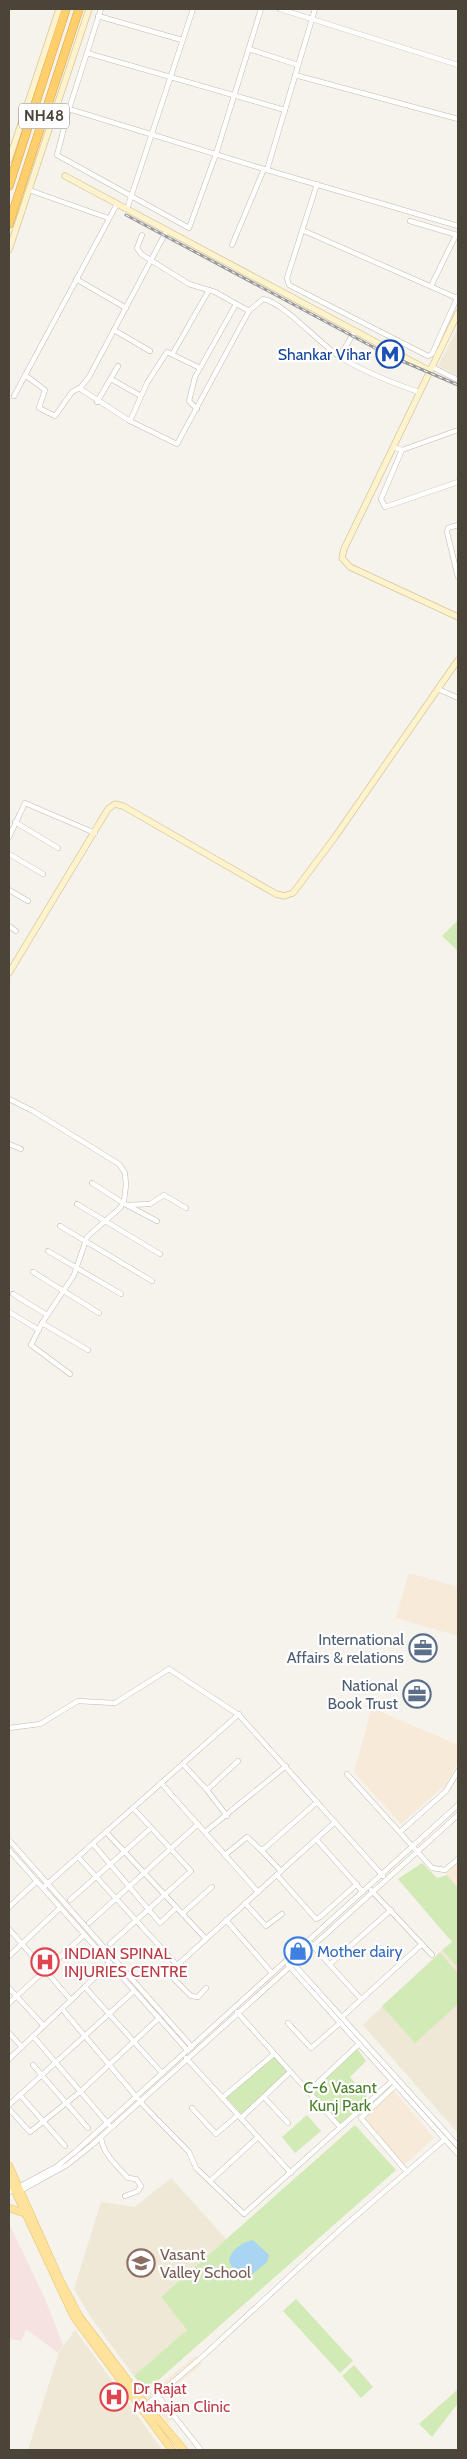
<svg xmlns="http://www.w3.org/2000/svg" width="467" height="2459" font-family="Cabin,sans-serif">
<rect width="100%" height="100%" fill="#f6f3ec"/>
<!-- commercial -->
<g fill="#f7ead8">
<polygon points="409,1573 458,1587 458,1636 396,1618"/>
<polygon points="372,1708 458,1745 457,1764 447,1783 401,1824 354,1772"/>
<polygon points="458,1858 458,1888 444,1872"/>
<polygon points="393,2090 434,2138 404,2165 362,2117"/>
<polygon points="195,2356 202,2364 158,2400 173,2419 168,2423 146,2396"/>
</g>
<!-- education -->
<g fill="#efe8d6">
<polygon points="458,327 458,376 438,366"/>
<polygon points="442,1950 458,1968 458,2133 363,2025"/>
<polygon points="171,2178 226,2239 161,2297 187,2330 134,2376 90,2316 74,2289 101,2202 135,2207"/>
<polygon points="75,2330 161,2448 159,2450 28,2450 59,2352"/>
</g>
<!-- medical -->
<polygon fill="#f6e3e0" points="9,2223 45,2299 63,2345 58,2353 26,2329 21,2341 9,2339"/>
<!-- green -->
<g fill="#d2eab5">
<polygon points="458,920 458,951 442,936"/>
<polygon points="422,1863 437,1878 447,1875 458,1888 458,1968 442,1950 452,1942 398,1879"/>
<polygon points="440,1953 458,1973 458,2004 415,2043 382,2006"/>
<polygon points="356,2047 366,2061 350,2077 370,2100 341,2126 308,2092"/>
<polygon points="274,2054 290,2072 243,2116 225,2096"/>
<polygon points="307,2115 321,2131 295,2153 282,2137"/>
<polygon points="355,2125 396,2170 146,2391 134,2376 187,2330 161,2297"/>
<polygon points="296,2299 353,2361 340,2373 283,2311"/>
<polygon points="354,2365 373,2387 361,2398 342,2376"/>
<polygon points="458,2389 458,2403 432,2437 419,2424"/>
</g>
<!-- water -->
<path fill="#a9d4f2" d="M253,2240L269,2255L267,2262L249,2277L232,2267L229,2261C230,2250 243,2242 253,2240Z"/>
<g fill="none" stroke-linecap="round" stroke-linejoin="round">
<!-- street casing -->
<g stroke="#c2bbae" stroke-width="5.5">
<g id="street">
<polyline points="101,9 69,109 57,155 189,228 216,154 261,9"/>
<polyline points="280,9 458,65"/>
<polyline points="315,9 267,170 458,226"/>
<polyline points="98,16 182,40"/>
<polyline points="249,49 298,65"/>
<polyline points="87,53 285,110"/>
<polyline points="295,75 458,119"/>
<polyline points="69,109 267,170"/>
<polyline points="317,184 287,278 289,285 428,356 432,354 458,296"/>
<polyline points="29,190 108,218"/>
<polyline points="127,209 193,9"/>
<polyline points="410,221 457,235"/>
<polyline points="302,230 457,298"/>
<polyline points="142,235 137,248 141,254 189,284 215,292 249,311"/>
<polyline points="232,245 264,169"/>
<polyline points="76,279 126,308"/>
<polyline points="431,286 456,235"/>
<polyline points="114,330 150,351"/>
<polyline points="173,353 209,290"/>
<polyline points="340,356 355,331"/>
<polyline points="432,367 458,380"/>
<polyline points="25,375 45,390 39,408 55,416 72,392 81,387 89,377 167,230"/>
<polyline points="111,379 141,396"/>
<path d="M79,388L130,421L177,444L249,311L263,299C283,302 320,344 340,357C365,372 392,383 419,392"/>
<polyline points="14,396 117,204"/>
<polyline points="97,402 118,366"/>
<polyline points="197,409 189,401 195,377 236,304"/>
<polyline points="130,421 147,383 167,352 200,368"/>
<polyline points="393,447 402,450 458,430"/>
<polyline points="402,450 381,499 385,507 458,482"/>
<polyline points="458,525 448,528 447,532 458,577"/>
<polyline points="440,690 458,698"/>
<polyline points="15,822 58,848"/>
<polyline points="9,837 25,803 95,833"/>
<polyline points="9,854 43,874"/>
<polyline points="9,890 28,901"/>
<polyline points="9,926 16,931"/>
<polyline points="9,1099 33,1111 119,1164 125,1173 126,1185 124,1201 120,1208 87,1237 74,1275 42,1323 31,1345 70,1374"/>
<polyline points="9,1144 21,1149"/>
<polyline points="92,1183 123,1203 157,1221"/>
<polyline points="77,1204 160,1254"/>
<polyline points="127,1205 150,1204 164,1195 186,1208"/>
<polyline points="60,1226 152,1281"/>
<polyline points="48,1251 121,1294"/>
<polyline points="33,1272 99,1313"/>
<polyline points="13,1294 47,1315"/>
<polyline points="9,1312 39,1330"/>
<polyline points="42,1323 88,1350"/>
<polyline points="9,1728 40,1724 78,1701 115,1703 169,1669 239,1715 383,1876"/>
<polyline points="183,1764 207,1790"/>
<polyline points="347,1774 432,1868 445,1870 458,1859"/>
<polyline points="161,1783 258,1892"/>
<polyline points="227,1816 207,1790 238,1761"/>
<polyline points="106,1832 206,1939"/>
<polyline points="205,1832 286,1766"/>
<polyline points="400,1832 446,1791 458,1771"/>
<polyline points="316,1839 363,1892"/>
<polyline points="9,1840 192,2047"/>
<polyline points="93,1844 160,1923 176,1908"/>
<polyline points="9,1850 188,2051"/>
<polyline points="261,1850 281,1871"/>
<polyline points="225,1855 247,1837 261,1850 265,1848 317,1802"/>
<polyline points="78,1857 177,1965"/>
<polyline points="277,1875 316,1919 320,1917 357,1884"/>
<polyline points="45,1886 239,1714"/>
<polyline points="371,1890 432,1955"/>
<polyline points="70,1900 151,1828"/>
<polyline points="245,1903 266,1926 282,1914"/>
<polyline points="9,1907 37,1881"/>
<polyline points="182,1914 212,1887"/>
<polyline points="226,1920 272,1973"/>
<polyline points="89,1923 198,1824"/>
<polyline points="9,1929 71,2000"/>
<polyline points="310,1943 361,1999"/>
<polyline points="110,1944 191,1871 133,1808"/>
<polyline points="9,1956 60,1908"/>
<polyline points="291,1961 458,2146"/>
<polyline points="330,1964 391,1910"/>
<polyline points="288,1965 458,2154"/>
<polyline points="85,1987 162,2073"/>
<polyline points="9,1988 44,2026"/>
<polyline points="206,1988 198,1997 191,1996 174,1979 173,1969 335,1822"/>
<polyline points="9,2003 84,1935"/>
<polyline points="62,2009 145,2107 189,2152 196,2168 244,2214 392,2081"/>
<polyline points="237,2012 340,2127"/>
<polyline points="342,2017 422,1944"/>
<polyline points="288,2023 311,2048 340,2023"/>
<polyline points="9,2033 22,2047"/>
<polyline points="33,2036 109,2125"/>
<polyline points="186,2058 291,2173"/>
<polyline points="9,2059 110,1963"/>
<polyline points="33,2065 88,2128"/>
<polyline points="396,2085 361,2118 407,2172"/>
<polyline points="308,2092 359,2044"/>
<polyline points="20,2095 65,2146"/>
<polyline points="264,2097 288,2123"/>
<polyline points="222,2098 274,2054"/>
<polyline points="9,2105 134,1991"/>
<polyline points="192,2108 216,2134 238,2115"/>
<polyline points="9,2109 30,2132 80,2092 159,2018"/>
<polyline points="241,2118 290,2072"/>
<path d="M101,2137C102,2153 118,2167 128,2178L136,2179L141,2186L138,2191L125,2196"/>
<polyline points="210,2181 258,2137"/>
<polyline points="9,2192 56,2167 75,2152 458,1805"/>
<polyline points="18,2192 67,2165 92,2145 458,1815"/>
<polyline points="158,2396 201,2450"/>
<polyline points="146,2405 202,2357 341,2229 445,2139"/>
</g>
</g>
<!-- secondary casing -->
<g stroke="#d6c79b" stroke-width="7">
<g id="secondary">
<polyline points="9,160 59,9"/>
<polyline points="65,176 430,371 344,549 342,558 350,567 458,617"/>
<polyline points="9,250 89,9"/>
<polyline points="430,371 458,313"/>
<polyline points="9,973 108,809 115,804 123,806 276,894 284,896 293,893 335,837 458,660"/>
</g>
</g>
<!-- primary casing -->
<g stroke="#e6c16a" stroke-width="8">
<g id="primary">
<polyline points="9,2166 59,2278 79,2316 146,2405 184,2450"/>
<polyline points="9,2178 74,2317 172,2450"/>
<polyline points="9,2208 24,2213"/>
</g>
</g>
<!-- highway casing -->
<g stroke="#e0a43c" stroke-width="9">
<g id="highway">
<polyline points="9,186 66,9"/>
<polyline points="9,224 79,9"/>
</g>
</g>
<!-- street -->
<use href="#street" stroke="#fff" stroke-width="4.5"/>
<!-- secondary -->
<use href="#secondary" stroke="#fff3cd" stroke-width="5.5"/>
<!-- primary -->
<use href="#primary" stroke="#ffe39c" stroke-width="7"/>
<!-- highway -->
<use href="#highway" stroke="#ffcf6e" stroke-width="8"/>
<!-- rail casing -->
<g stroke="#9a9a9a" stroke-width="3">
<polyline id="rail" points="126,215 388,355 458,385"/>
</g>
<!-- rail -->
<use href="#rail" stroke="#fff" stroke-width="1" stroke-dasharray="4" stroke-linecap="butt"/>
</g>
<!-- icons -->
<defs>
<g id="metro-ring" transform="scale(1.4375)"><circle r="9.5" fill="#fff" stroke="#1a4fb4" stroke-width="1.5"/><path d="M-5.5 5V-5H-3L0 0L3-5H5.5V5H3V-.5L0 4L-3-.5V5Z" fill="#1a4fb4"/></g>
<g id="office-ring" transform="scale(1.4375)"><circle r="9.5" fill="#fff" stroke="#5c6f8a" stroke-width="1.5"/><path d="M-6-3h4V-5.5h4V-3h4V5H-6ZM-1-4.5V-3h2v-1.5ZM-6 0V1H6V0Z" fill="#5c6f8a"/></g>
<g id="shop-ring" transform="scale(1.4375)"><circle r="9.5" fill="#fff" stroke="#3f7fe0" stroke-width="1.5"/><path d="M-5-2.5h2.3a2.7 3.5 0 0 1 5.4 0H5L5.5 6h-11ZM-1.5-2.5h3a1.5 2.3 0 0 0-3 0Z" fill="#3f7fe0"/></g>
<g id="hospital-ring" transform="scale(1.4375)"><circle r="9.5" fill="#fff" stroke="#e0444e" stroke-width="1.5"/><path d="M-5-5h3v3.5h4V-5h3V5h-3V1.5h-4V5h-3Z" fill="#e0444e"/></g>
<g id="school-ring" transform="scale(1.4375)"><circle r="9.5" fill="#fff" stroke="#8d6e63" stroke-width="1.5"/><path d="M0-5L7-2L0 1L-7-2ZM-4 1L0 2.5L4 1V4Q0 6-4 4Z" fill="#8d6e63"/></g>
</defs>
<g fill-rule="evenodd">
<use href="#metro-ring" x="390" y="354"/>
<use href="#office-ring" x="423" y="1648"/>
<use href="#office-ring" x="417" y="1694"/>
<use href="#shop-ring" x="298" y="1951"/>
<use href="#hospital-ring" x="45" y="1962"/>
<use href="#school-ring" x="141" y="2263"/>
<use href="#hospital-ring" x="114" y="2397"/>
</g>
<g text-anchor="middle" stroke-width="4.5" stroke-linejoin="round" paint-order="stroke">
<!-- shield labels -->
<rect fill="#fff" stroke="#817c74" stroke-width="1" x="19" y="103.5" width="50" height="25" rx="4"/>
<g font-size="15" font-weight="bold" fill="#4b4439">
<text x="44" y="121">NH48</text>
</g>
<!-- transit labels -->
<g font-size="16" fill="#164399" stroke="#fff" text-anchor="end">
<text x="371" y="360">Shankar Vihar</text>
</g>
<!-- service labels -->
<g font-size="16" fill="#4e5e75" stroke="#fff" text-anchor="end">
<text x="404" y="1645">International<tspan x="404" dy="18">Affairs &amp; relations</tspan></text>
<text x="398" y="1691">National<tspan x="398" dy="18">Book Trust</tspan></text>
</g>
<!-- shop labels -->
<g font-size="16" fill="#366cbe" stroke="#fff" text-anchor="start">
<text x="317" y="1957">Mother dairy</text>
</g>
<!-- health labels -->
<g font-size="16" fill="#be3a42" stroke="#fff" text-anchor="start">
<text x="64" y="1959">INDIAN SPINAL<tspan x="64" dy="18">INJURIES CENTRE</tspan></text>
<text x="133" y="2394">Dr Rajat<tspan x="133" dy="18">Mahajan Clinic</tspan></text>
</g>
<!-- park labels -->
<g font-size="16" fill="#4a7f2a" stroke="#fff">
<text x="340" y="2093">C-6 Vasant<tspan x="340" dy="18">Kunj Park</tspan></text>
</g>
<!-- education labels -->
<g font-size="16" fill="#785e54" stroke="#fff" text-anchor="start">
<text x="160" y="2260">Vasant<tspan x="160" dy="18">Valley School</tspan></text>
</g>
</g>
<!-- border -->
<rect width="467" height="2459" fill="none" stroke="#4b4439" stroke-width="20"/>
</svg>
